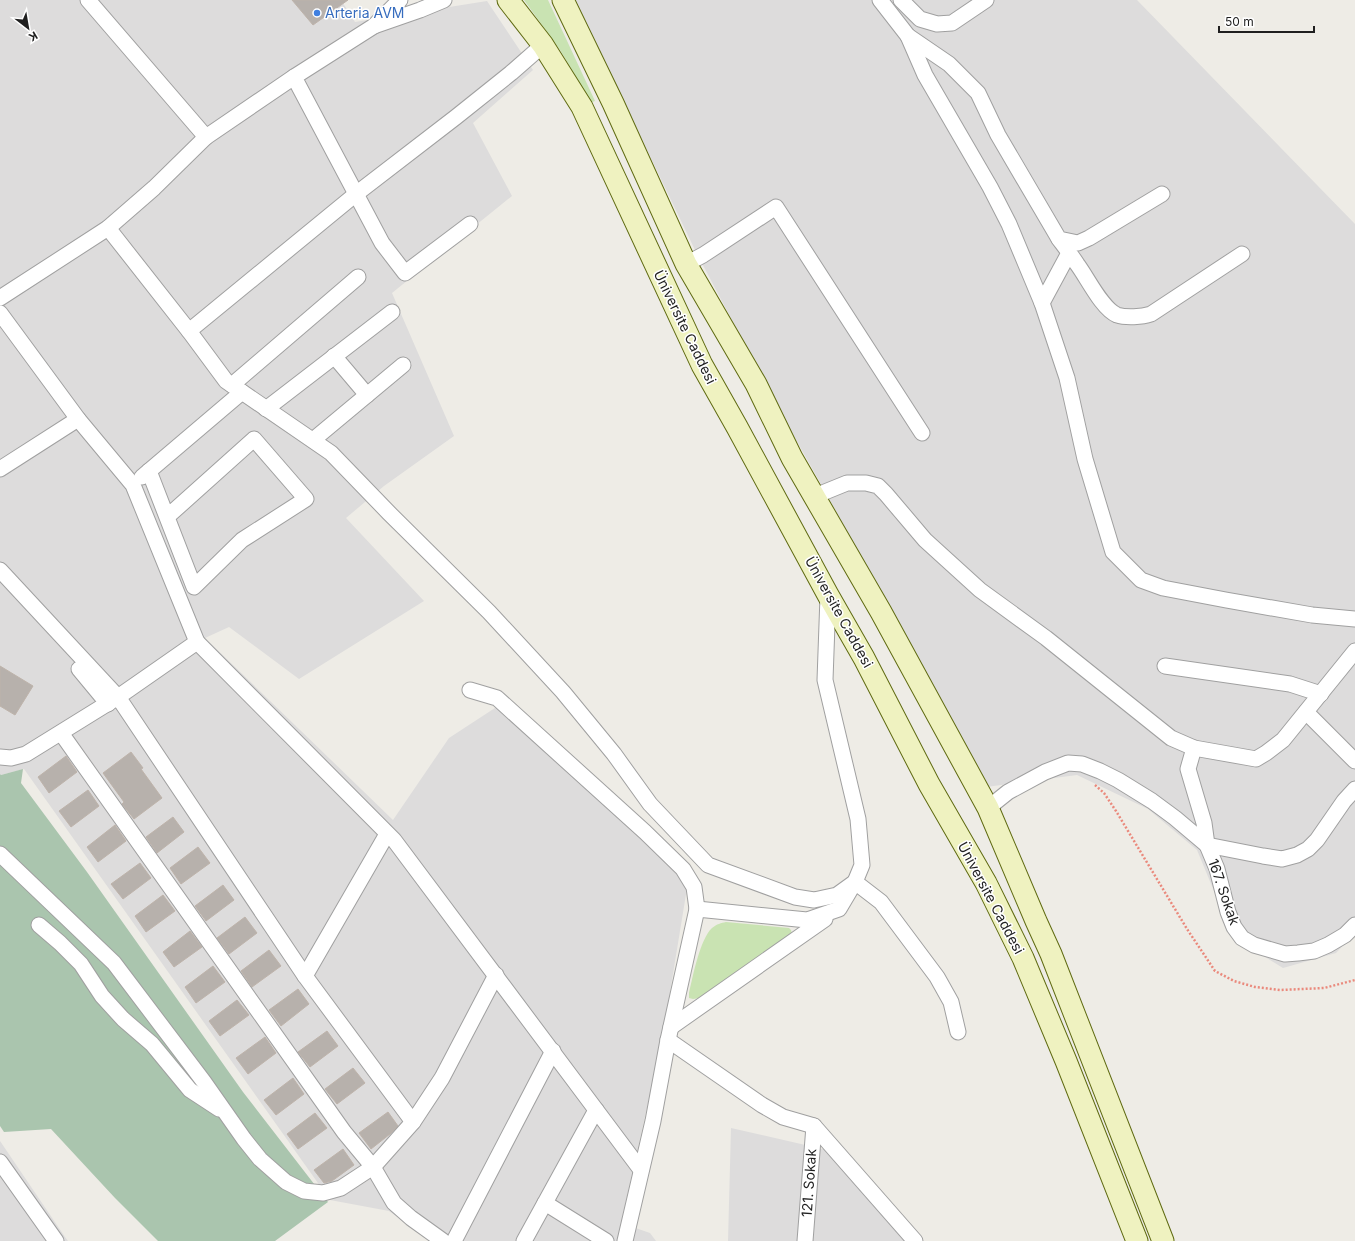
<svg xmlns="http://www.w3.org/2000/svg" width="1355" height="1241" font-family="Inter,sans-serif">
<rect width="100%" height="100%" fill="#eeece6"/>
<!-- residential -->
<g fill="#dddcdc">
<polygon points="0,0 341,0 355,22 487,1 533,70 473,123 512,196 392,293 454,436 384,486 346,518 424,601 299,679 229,627 205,638 393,820 449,738 498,706 689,876 662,1041 621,1223 650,1233 656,1241 430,1241 389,1211 330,1200 24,769 1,775 0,774"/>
<polygon points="575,0 1137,0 1355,224 1355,933 1336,953 1283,968 1233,937 1197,850 1148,809 1077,775 986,787 832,504 775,402 695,250"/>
<polygon points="731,1128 827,1150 917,1241 728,1241"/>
<polygon points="0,1141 65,1237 68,1241 0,1241"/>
</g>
<!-- grass -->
<g fill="#c9e3b2">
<polygon points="524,0 548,0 595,101 590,103 578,80 560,50"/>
<path d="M726,922L789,928L791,930L792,934L700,998L693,999L689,998V993C693,976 700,939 712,928C717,924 721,923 726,922Z"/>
</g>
<!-- cemetery -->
<polygon fill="#aac5ae" points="23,769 21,783 87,872 243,1092 328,1202 275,1241 158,1241 115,1198 51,1129 4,1132 0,1126 0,774 1,775"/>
<!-- building -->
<g fill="#b7b1ac" stroke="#beb3aa">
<polygon points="292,0 348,0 313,25"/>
<polygon points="0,666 33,686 15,715 0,706"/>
<polygon points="131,752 143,768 141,769 162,798 134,819 122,804 124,802 103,773"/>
<polygon points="66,756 77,772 49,793 38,777"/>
<polygon points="88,790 99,806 71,827 59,811"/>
<polygon points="173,817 184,832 157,853 146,837"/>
<polygon points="115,825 126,841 98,862 87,847"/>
<polygon points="198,847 210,863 181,884 170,868"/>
<polygon points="140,863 151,878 123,899 111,884"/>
<polygon points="223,885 234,900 206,921 195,906"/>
<polygon points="163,895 175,911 146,932 135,916"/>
<polygon points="245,917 257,933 229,954 217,938"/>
<polygon points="190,931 202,947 174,967 163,952"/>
<polygon points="269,950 281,966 252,987 241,971"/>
<polygon points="213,966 225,982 196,1003 185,987"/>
<polygon points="298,989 309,1004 281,1026 269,1010"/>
<polygon points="237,1000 249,1015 220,1036 209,1021"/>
<polygon points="327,1031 338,1046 310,1067 298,1052"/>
<polygon points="265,1037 276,1053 248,1074 236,1058"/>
<polygon points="353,1068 365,1083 337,1104 325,1089"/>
<polygon points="293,1078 304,1094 276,1115 264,1100"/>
<polygon points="388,1112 398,1126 390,1134 371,1149 359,1133"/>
<polygon points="315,1113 327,1128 298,1149 287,1134"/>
<polygon points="343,1149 354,1165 332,1181 324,1183 314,1170"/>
</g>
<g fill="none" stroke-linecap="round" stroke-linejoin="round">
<!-- street casing -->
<g stroke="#a0a0a0" stroke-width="17">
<g id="street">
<polyline points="88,0 206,137 294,77"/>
<polyline points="400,0 374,26 420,10 444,0"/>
<polyline points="880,0 908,36 949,64 978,93 998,135 1059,239 1078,243 1089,238 1162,194"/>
<polyline points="901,0 920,19 937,24 952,23 986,0"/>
<polyline points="374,26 294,77 382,243 405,273 470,224"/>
<polyline points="908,36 925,75 990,187 1009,224 1042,303 1067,378 1085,459 1113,552 1141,580 1163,588 1226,600 1312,615 1355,619"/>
<polyline points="543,45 511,73 456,117 356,194 189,331 226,381 331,453 389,513 489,612 563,692 614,754 650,804 708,865 795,897 814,900 837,895 855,882 881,902 937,977 951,1002 958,1032"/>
<polyline points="108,228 189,331"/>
<path d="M1059,239C1065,247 1072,256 1077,264C1087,277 1102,309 1117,315C1126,318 1142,317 1151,314L1242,254"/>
<polyline points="686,264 703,255 776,207 922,433"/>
<polyline points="0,298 108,228 154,188 206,137"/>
<polyline points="1042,303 1069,253"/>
<polyline points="0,313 78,419 133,485 197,642 118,697 305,976 413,1122"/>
<polyline points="334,356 367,395"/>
<polyline points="232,385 358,277"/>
<polyline points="266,409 392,312"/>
<polyline points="313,440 403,365"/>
<polyline points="0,469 78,419"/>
<polyline points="149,471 194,587 242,540 306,499 254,439 167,517"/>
<polyline points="142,477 242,392"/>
<polyline points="815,496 847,483 866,483 878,486 886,494 925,540 980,590 1046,638 1171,738 1194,748 1256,759 1266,753 1283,740 1355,651"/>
<polyline points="0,570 118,697 26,754 11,758 0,757"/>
<polyline points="197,642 394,840 641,1170"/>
<polyline points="1165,666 1290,684 1321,694"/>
<polyline points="79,669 108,704"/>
<polyline points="470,690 497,698 645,832 683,869 694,887 697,909"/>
<polyline points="1306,712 1355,761"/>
<polyline points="61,733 344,1132 373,1167 394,1203 411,1218 443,1241"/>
<polyline points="1194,748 1188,769 1204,823 1207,845 1217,869 1228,912 1234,927 1242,938 1254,945 1285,954 1298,953 1314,951 1328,945 1345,935 1355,925"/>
<polyline points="988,808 1008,792 1045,772 1068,763 1082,764 1100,771 1118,780 1152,801 1175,818 1207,845 1263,856 1282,859 1297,855 1308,849 1317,840 1344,801 1355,789"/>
<polyline points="0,854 114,963 204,1082 244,1139 260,1159 286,1182 304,1191 323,1193 341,1188 373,1167 413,1122 442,1078 496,975"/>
<polyline points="39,925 60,943 81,964 102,996 123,1019 152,1044 190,1090 219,1109"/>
<polyline points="305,976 387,834"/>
<polyline points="671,1027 825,919"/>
<polyline points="668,1040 762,1105 783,1117 814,1126 915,1241"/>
<polyline points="0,1162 56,1241"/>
<polyline points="545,1203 606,1241"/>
<polyline points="454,1241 553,1051"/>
<polyline points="524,1241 596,1110"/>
<polyline points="625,1241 653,1121 668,1040 697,909 807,920 839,909 855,882 862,865 858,819 825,680 828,596"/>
<polyline points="805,1241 814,1126"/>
</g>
</g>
<!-- secondary casing -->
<g stroke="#5f6a11" stroke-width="23">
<g id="secondary">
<polyline points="508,0 543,45 582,107 702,365 737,427 828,595 864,658 929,784 986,883 1023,958 1066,1061 1137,1241"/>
<polyline points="563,0 613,103 686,264 756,384 792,458 881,612 988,808 1036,921 1051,954 1163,1241"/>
</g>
</g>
<!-- path -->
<polyline stroke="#ea897c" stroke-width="2.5" stroke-dasharray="2 2" stroke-linecap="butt" points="1095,785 1104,793 1116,811 1187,929 1215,971 1234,981 1255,987 1280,990 1324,988 1355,980"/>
<!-- street -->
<use href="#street" stroke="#fff" stroke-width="15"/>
<!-- secondary -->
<use href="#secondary" stroke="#eff2c0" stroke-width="21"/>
</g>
<!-- markers -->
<circle fill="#3f7fe0" stroke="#fff" stroke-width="1.5" cx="317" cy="13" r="4"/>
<g text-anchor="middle" stroke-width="3" stroke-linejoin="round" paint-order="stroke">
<!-- shop labels -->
<g font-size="14" fill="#366cbe" stroke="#fff" text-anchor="start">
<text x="325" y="18">Arteria AVM</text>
</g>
<!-- street labels -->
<g font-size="14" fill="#1f1f1f" stroke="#fff">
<text transform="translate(685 327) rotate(64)" y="5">Üniversite Caddesi</text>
<text transform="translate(839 612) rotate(61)" y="5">Üniversite Caddesi</text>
<text transform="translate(1224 892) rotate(71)" y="5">167. Sokak</text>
<text transform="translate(991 898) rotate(62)" y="5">Üniversite Caddesi</text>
<text transform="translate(809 1183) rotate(-86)" y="5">121. Sokak</text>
</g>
</g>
<!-- north arrow -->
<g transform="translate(28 28) rotate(149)" stroke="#ffffff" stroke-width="3" paint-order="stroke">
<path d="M0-3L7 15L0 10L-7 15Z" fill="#1f1f1f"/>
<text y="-6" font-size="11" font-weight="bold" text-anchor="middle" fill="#1f1f1f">K</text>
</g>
<!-- scale -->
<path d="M1219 26v6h95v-6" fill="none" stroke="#1f1f1f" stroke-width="2"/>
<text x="1225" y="26" font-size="12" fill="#1f1f1f" stroke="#ffffff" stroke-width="3" paint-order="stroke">50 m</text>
</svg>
